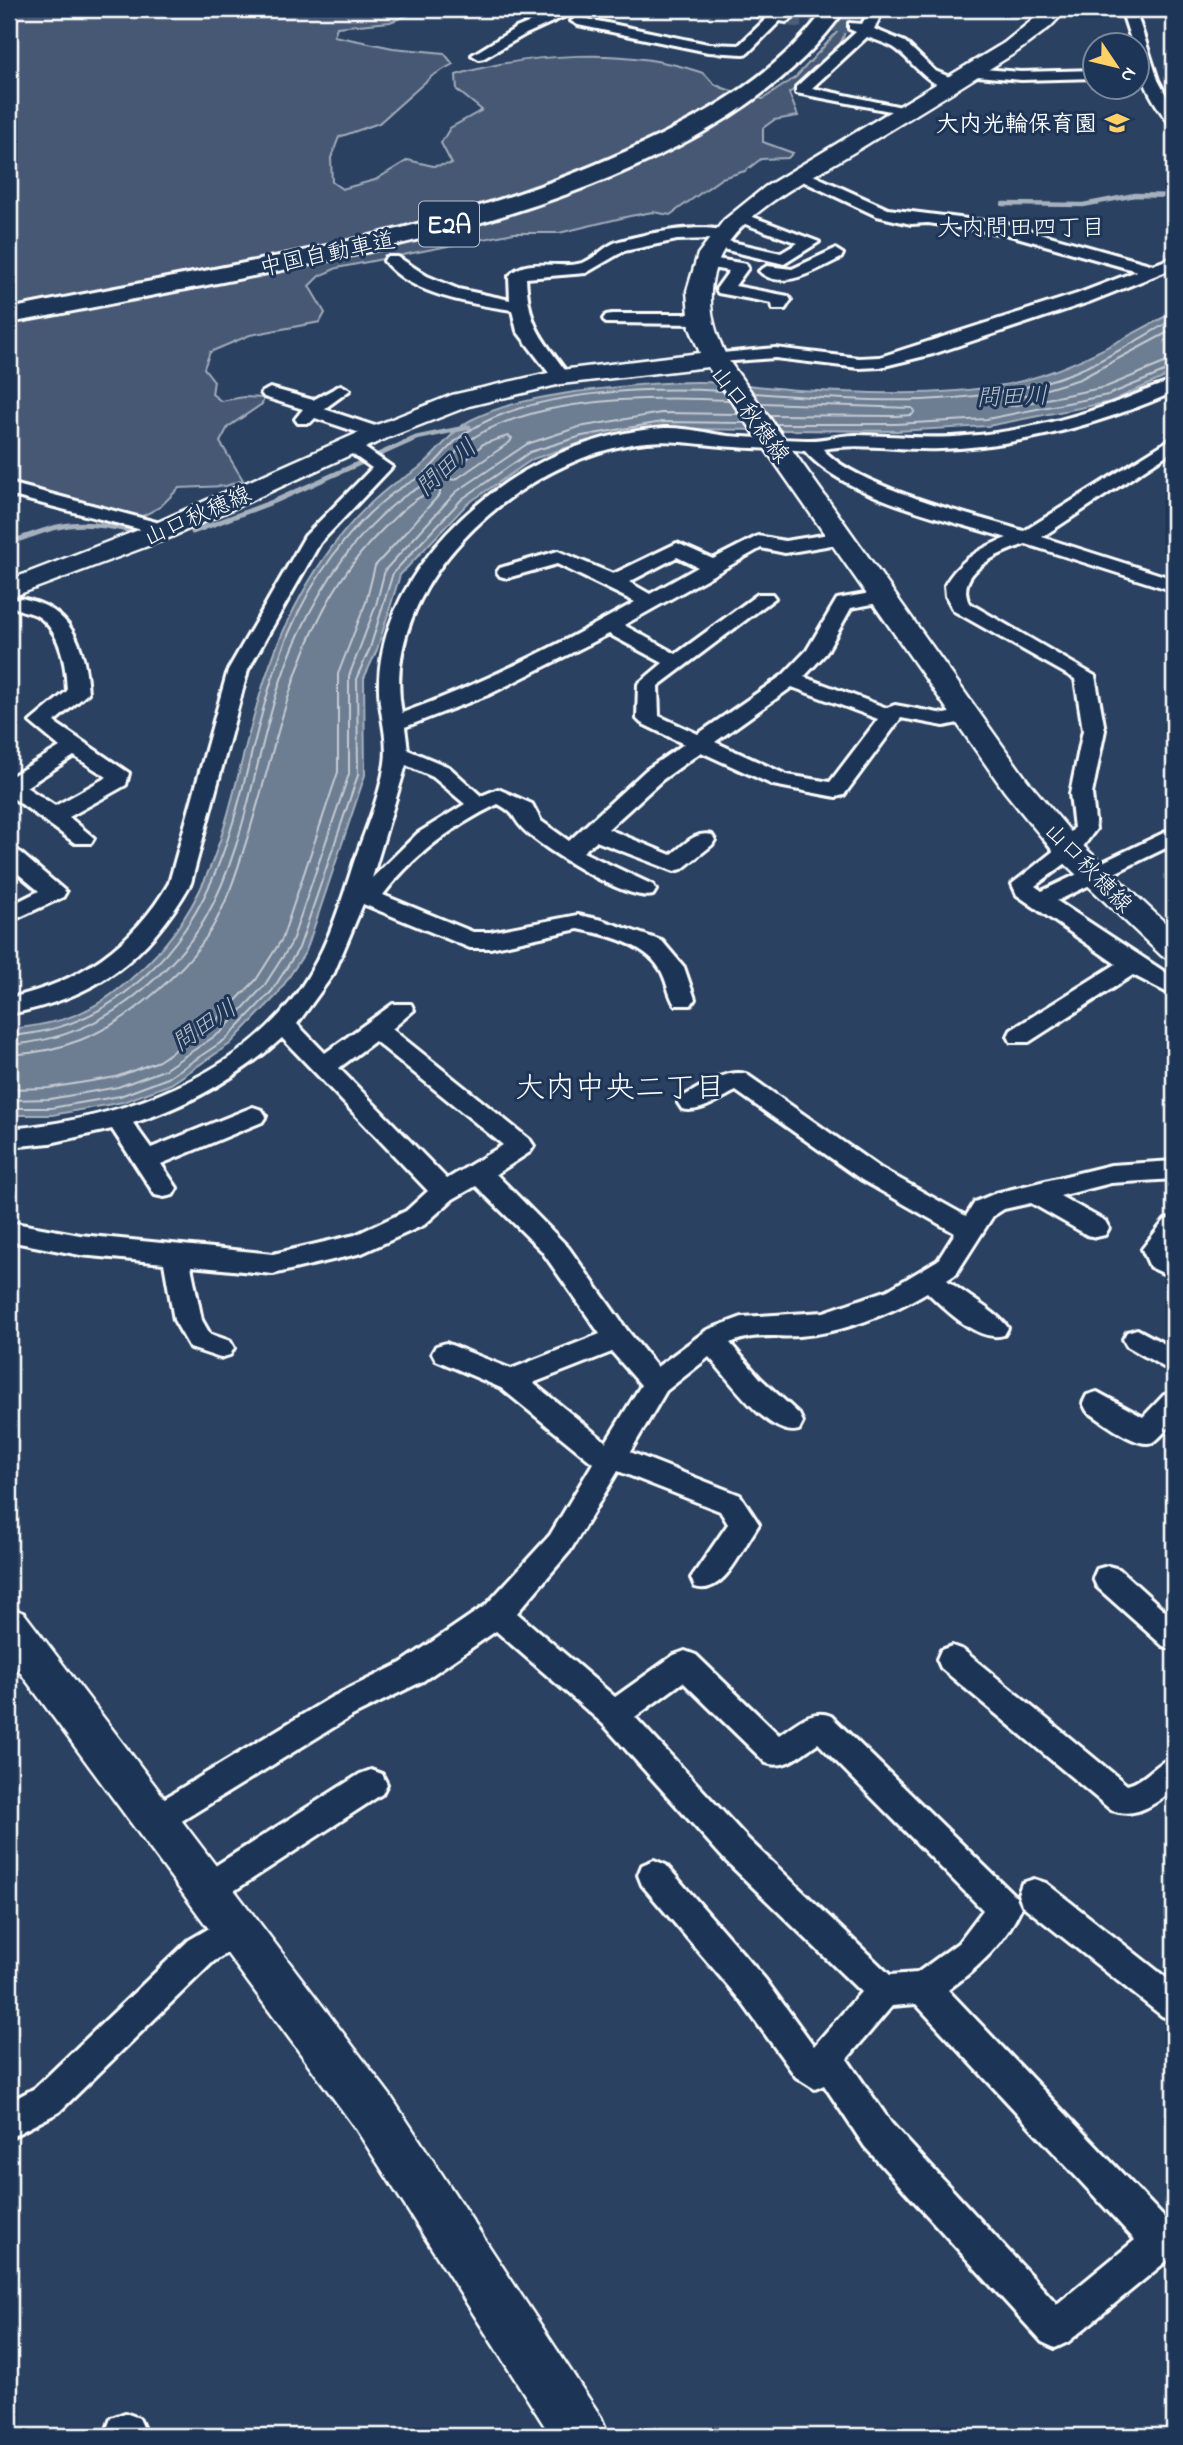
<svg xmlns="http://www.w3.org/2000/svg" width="1183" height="2445" font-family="'Indie Flower','Klee One',sans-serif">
<rect width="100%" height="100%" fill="#2a4161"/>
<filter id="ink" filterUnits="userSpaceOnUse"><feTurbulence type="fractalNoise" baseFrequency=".0143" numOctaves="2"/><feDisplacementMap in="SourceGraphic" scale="14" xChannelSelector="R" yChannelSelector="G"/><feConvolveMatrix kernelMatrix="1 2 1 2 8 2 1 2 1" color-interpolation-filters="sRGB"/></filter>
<g filter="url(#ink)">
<!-- green -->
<path fill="#465975" stroke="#a2acba" stroke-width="2" d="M9,9H450L414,13L390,22L337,27L334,36L393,48L444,53L453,64L432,76L379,123L339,137L331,158L332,182L342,189L375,180L408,160L433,166L452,164L441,143L450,128L482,110L457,90L456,75C529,53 627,47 700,72C708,74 710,82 716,85C730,92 748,95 763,99L796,77L838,31L846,29C838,59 813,75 789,93L798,116L774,120L763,128V142L793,153L788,158L761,159L745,171L722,178L670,215L653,212L630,216L559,233H514L337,268L319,276L309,286L325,313L320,322L250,335L210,352L204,368L214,381L212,394L221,401L244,397L264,398L262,404L228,427L220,442L243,480L226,486L179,488L160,507L141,517L9,481Z"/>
<!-- water -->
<path fill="#6d7d92" stroke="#a7b1be" stroke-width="2" d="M1174,312V373L1110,402L988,426L896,431L662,429L584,442L533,459L467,504L400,575L377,650L364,678L365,775L306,951L277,995L230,1044L171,1084L123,1102L52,1115H9V1029C63,1024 93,1013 133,977C223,899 227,801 260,695C283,618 325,539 388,488C398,480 411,475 420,467C438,453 452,430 471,420C502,404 542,397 575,392C616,387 657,382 698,382C731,382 765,388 798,390C863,393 933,397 998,386C1062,376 1117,341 1174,312Z"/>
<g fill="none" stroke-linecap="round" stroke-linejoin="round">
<!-- shore -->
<g stroke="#c5cbd3" stroke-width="2">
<polyline points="1174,329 1080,379 1010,400 1008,404 1011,406 1106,387 1174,359"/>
<path d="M754,393C861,401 974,411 1075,372C1110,358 1142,337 1174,319"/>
<polyline points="761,403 912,408 915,411 912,415 895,416 770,415"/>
<polyline points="776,424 895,424 987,419 1108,395 1174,368"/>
<polygon points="508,436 512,438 510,442 455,480 450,479 450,475 483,444"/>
<path d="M9,1036C56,1033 95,1018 131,988C245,896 236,758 289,633C311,581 348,527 393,493C402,486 412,482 421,476C439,462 451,440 472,429C536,390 650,387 723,391"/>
<path d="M9,1045C60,1041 102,1024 141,991C165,971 189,947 205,919C253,835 257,723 299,634C322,585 355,535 398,501C407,493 420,488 429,481C446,467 457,447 476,436C542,397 654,396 729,400"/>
<path d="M9,1055C61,1052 104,1035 144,1002C170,981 195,957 212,928C228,901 238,868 247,839C282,731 296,616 380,532C397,515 416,494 440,489V494L375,566L366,602L338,674V772L282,939L256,980L214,1023L159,1061L116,1077L49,1088L9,1089"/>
<polyline points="9,1100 50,1099 118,1087 164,1070 221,1032 264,986 291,944 349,774 349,676 376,605 385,570 456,492 527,444 579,427 661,413 738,414"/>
<polyline points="9,1108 51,1108 120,1096 168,1078 226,1039 272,991 299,948 358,775 357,677 370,648 393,573 462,499 530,452 582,436 662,422 745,423"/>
</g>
<!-- stream-far1 -->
<polyline stroke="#a7b1be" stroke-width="4.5" points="1003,204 1083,205 1135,195 1174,196"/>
<!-- stream -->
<g stroke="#a7b1be" stroke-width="5">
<polyline points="193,532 275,501 416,438 469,427"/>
<path d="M9,543C60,524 77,518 132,531"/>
</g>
<!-- street-tunnel -->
<polyline stroke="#4a5e79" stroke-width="16" stroke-dasharray="16 8" stroke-linecap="butt" points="786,18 854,26"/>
<!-- street casing -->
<g stroke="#fff" stroke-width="6">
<g id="street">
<polygon points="562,9 581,9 526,34 484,58 479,59 472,55 516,28"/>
<polygon points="735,9 762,9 793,18 786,22 780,21 748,53 743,54 708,52 578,25 571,21 578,17 708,44 739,45 767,18"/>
<path d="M870,9H884L874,29L905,42L935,71L957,80V86C929,93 913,59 893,47C885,43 876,40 867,37L812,88L911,109V115L796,93V87L856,32L849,29V23L862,24Z"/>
<path d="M1121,9H1135L1158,80L1174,110V123L1169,122C1150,99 1138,75 1138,46H1133Z"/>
<polygon points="971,68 1021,72 1096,70 1096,78 1021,80 966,75 966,69"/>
<polygon points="802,170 888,209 1007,224 1153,265 1174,257 1174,268 1089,302 933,354 880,367 859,368 775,358 706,363 703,359 712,354 775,348 859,358 880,357 1077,294 1137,271 1006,234 928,223 911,224 877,216 796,178 794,175"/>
<path d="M740,212L819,242L784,264L710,246L708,243L714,239L677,240L624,251L586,273L526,278C529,330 542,337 570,377L561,382L555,381L517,331L512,310C471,304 411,295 384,261L386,257H398L427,276L458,289L510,300L509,276C526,256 559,270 582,263C593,260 603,248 614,243C635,235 715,219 730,235L723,240L781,253L798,243L734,220V214Z"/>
<path d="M835,249L843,254L841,258C819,268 781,293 759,271L767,266L792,269Z"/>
<polygon points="705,257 746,264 748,268 735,286 788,296 791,300 785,309 773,309 772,303 718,293 716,289 729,271 699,266 699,258"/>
<polygon points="612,314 700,314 709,319 700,324 606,323 603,319 606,315"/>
<path d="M1174,381V392C1101,424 1021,446 941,449C901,451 862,442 823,449C853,486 975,516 1024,531L1174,437V450L1042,537L1174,579V591L1026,544C1001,552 954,571 969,603L1095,676L1105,730L1092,794L1096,829L1077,855L1035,886L1042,891L1174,828V844L1057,901L1174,978V996L1133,975L1029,1042H1011L1008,1036L1011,1030L1116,964L1017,895L1012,884L1061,845L1074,828L1070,794L1083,730L1075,679L954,611L946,596L945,585C958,561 982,547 1007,538C949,520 843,497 805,451C782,448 759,449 736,447C699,445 668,437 631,444C515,465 378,585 402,713C484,683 559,645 635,602L557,564L507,578L500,576L497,572L500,568L558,551L613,574L677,543L713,559L758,536L785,541L842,532L849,534L852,538L849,542L785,553L761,548L624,625L676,654L758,594H772L775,598L658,686L659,716L698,734L783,675L807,650L837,599L882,591L889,593L892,597L889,601L851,608L826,653L804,677L887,708L895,705L944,714L965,710L976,716L972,720L944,726L901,718L844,795L836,797L773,785L701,752L662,780L608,829L671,855C684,845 695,831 712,835L715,840L712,845L682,869L674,871L596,841L583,852L653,885L656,890L653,895C628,902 543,849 524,830C511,817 518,815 498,804C453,826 413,855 383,895L473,932H490L578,915L602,920L662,941L684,967L695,999L691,1005H675C668,994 667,980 660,969C646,944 605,934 578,929L490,948H470L363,904L334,973L297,1024L325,1053L393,1004H411L414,1010L392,1029L530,1140L534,1146L530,1152L496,1174L568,1247L627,1330L657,1367L707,1330L742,1317L824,1312L888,1290L938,1260L955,1233L862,1180L736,1091C719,1099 700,1114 682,1109L678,1103L682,1097C700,1088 726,1068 746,1074L880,1168L966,1216L975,1202L996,1193L1111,1165L1174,1161V1179L1111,1183L1060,1196L1105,1221L1109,1228L1105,1235L1096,1237L1087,1235L1031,1203L1004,1209L993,1216L956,1274L947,1280C962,1293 1000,1314 1008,1328L1004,1335C978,1343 945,1309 927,1292C891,1314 841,1333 799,1336C770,1338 759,1332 730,1343L760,1378L799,1414L803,1422L799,1430C769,1439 728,1377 709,1357L666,1391L630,1452L740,1495L759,1524L754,1532C740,1552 723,1596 695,1587L691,1578L728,1524L720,1511L618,1471L570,1551L517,1613L615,1697L674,1655L685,1651L696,1655L779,1735C796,1724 811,1708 831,1716L1016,1897L1021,1908C1005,1943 978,1968 948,1990L1174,2228V2255L1068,2342L1055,2348L1042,2342L865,2147L824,2085L815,2089L796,2077L741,2001L642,1885L638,1875L642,1865L654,1860L666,1865L765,1979L814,2046L861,1992L725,1860L603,1724L496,1631L423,1681L352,1716L167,1830L156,1834L145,1830L140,1820L145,1810L330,1698L401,1663L486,1605L550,1535L593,1463L501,1388L436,1360L432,1353L436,1346L446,1343L511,1369L600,1334L541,1250L476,1186L453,1199L424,1225L362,1253L273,1274L191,1266L202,1320L210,1334L230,1341L234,1348L230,1355L220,1358L190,1348L174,1320L164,1263L80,1255L9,1241V1222L80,1235L273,1254L355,1235L406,1211L428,1191L282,1038C240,1076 188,1106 133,1123L151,1148L253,1107L262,1110L266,1116L262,1122L161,1164L177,1188L173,1195L164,1197L155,1195L112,1129L50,1143L9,1147V1129C119,1120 251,1076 310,973C330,939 342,900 354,862C365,830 380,797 385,763C389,736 378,711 379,684C381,600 440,528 507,482C552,452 610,431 664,428C686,427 706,433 728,436C754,438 781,439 807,440C823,441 839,435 855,435C892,435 929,440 966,436C1017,432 1067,420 1114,403C1134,396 1154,386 1174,381ZM677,557L698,567L650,594L629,582ZM609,634L663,663L638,684L637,719L641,723L684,744L646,770L569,841L541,821L532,804L498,789L481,796L449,767L408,750L405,727L488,695ZM792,687L878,719L830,782L787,775L715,742ZM406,765L433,777L465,804L418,833L372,878ZM375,1041L503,1145L447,1179L339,1068ZM612,1352L641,1385L606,1442L533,1383ZM683,1682L766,1763C786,1770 801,1754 818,1743L983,1910L958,1943L917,1973L890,1975L749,1840L635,1717ZM916,2004L1135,2240L1057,2304L891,2123L847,2059L892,2006Z"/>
<polygon points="341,385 350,390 324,409 384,429 387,433 384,437 372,437 315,418 310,423 298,423 295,419 303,409 264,397 261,393 270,388 313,400"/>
<path d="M352,439L392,467L320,543L248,670L191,883C148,959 95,998 9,1014V998C79,983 133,945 169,883L228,670L305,536L372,468L345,449L343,445Z"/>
<polygon points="9,483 156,522 169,532 159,538 142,530 9,495"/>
<path d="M21,598C72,608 85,645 88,693L54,722L129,773L126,785L69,817L94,838L91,843H75L9,795L10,777L60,747L30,722L67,691C66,665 61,630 36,615C27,611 17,611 11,604L14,600ZM74,756L107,777L55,806L26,787Z"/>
<polygon points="9,848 17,850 66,892 63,897 9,922 9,906 39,891 9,866"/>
<polygon points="1174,1218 1174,1244 1169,1251 1174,1256 1174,1278 1150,1267 1142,1249 1165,1220"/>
<polygon points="1137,1329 1174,1349 1174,1373 1127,1346 1123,1339 1127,1332"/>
<path d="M1097,1392L1143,1417L1164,1395L1174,1392V1421C1168,1427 1162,1436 1155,1441C1139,1451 1101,1420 1087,1411L1083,1403L1087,1395Z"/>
<polygon points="1108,1566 1119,1569 1174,1619 1174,1650 1163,1646 1097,1587 1093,1578 1097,1569"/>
<path d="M952,1646L963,1650L1127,1785C1145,1781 1157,1762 1174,1756V1789C1155,1804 1136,1819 1111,1810L941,1668L937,1659L941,1650Z"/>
<polygon points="371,1770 382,1774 387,1784 382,1794 220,1900 208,1904 196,1900 192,1889 196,1878 360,1774"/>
<polygon points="1034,1879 1046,1883 1174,1984 1174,2021 1162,2016 1022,1905 1018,1894 1022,1883"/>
<polygon points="237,1912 249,1916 254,1927 249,1938 213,1962 59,2112 9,2138 9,2102 35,2088 189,1940"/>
<polygon points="125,2413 139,2418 147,2436 108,2436 106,2432 111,2418"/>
</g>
</g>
<!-- secondary casing -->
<g stroke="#fff" stroke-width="5">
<g id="secondary">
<path d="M1046,9H1067L1050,27L1018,51C967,83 916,115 864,146C820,174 745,207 721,255C703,290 711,328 729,361L1027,780L1080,843L1174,931V960L1162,956L1058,857L1005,792L708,367L561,384L469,406L387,438L169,538L9,598V580L149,526L369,428L452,395L561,370L700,353L690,328L687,291L698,254L724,220L765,187L1004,43Z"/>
<polygon points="9,1607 24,1613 390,2095 601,2417 609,2436 551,2436 356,2129 9,1657"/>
</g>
</g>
<!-- highway casing -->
<g stroke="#fff" stroke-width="6">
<path id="highway" d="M825,9H845C723,186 402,247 202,286C137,298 73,312 9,323V309C223,264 444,238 644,143C713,111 779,72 825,9Z"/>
</g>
<!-- street -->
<use href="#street" fill="#1d3557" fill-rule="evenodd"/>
<!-- secondary -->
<use href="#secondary" fill="#1d3557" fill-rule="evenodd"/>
<!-- highway -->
<use href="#highway" fill="#1d3557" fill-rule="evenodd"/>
</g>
</g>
<!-- icons -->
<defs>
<g id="school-bare" transform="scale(1.89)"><path d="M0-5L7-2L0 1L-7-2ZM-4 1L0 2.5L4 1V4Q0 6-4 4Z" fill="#ffd166" stroke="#1d3557" stroke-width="2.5" paint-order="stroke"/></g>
</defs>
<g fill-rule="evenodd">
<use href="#school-bare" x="1117" y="123"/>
</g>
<g text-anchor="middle" stroke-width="6" stroke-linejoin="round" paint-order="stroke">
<!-- far-poi labels -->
<g font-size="23" font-weight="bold" fill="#fff" stroke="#1d3557" text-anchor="end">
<text x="1097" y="131">大内光輪保育園</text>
</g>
<!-- far-street labels -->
<g font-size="23" fill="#fff" stroke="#1d3557">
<text transform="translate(327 253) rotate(-12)" y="8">中国自動車道</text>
<text transform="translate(751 414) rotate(53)" y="8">山口秋穂線</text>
<text transform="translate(197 515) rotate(-24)" y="8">山口秋穂線</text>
<text transform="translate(1089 867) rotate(46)" y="8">山口秋穂線</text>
</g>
<!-- far-neighbourhood labels -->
<g font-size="24" fill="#fff" stroke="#1d3557">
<text x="1021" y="235">大内問田四丁目</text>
</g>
<!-- far-water labels -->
<g font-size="24" font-style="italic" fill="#b6bec8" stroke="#1d3557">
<text transform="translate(1012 396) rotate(-2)" y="8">問田川</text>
<text transform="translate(446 467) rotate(-42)" y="8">問田川</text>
<text transform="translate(204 1025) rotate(-34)" y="8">問田川</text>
</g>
<!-- shield labels -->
<rect fill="#1d3557" stroke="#bbc2cd" stroke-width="2" x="419" y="201.5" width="60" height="45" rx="5"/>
<g font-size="26" font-weight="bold" fill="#fff">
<text x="449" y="233">E2A</text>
</g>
<!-- neighbourhood labels -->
<g font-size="30" fill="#fff" stroke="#1d3557">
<text x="620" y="1097">大内中央二丁目</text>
</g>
</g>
<!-- margin -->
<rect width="1183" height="2445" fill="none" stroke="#1d3557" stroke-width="35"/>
<rect x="18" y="18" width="1148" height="2410" fill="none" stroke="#fff" stroke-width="2.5" filter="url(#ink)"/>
<!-- north arrow -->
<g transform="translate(1116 66) rotate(125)"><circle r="33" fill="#1d3557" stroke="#77869a" stroke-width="2"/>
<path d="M0-5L12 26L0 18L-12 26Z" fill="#ffd166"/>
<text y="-10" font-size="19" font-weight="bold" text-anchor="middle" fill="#ffffff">N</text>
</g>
</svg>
